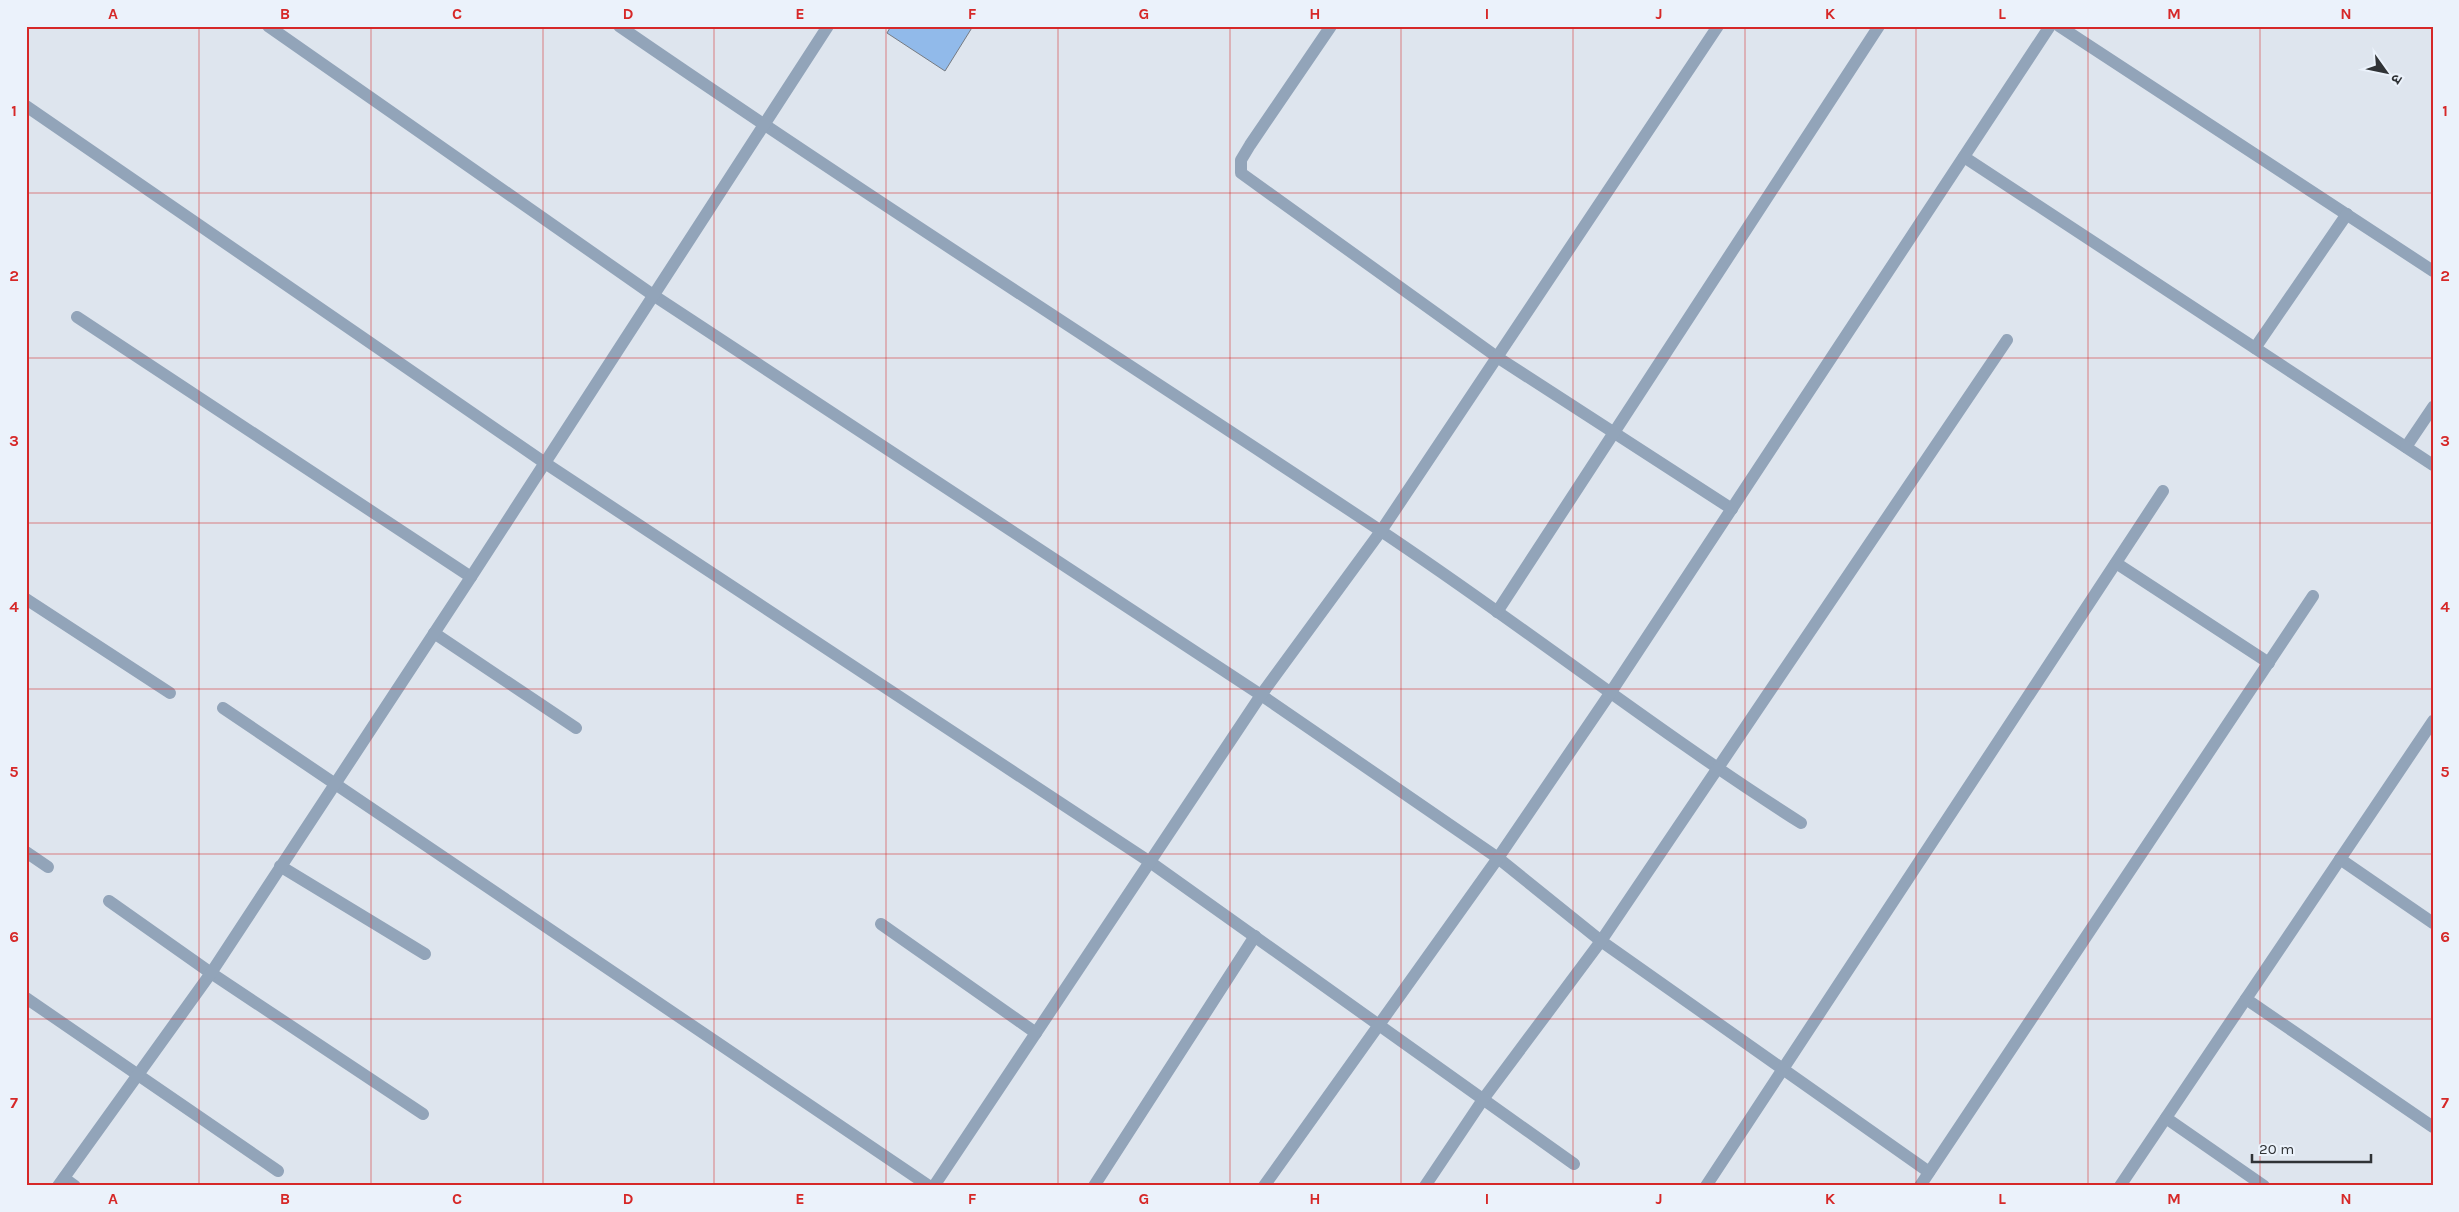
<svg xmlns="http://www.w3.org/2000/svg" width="2459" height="1212" font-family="Karla,'Noto Sans Devanagari',sans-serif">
<rect width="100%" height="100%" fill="#dee5ee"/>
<!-- building -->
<polygon fill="#91baea" stroke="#757b83" points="891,26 973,26 945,71 887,33"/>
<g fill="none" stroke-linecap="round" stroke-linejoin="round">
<!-- minor -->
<g stroke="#92a4b9" stroke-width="12">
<polyline points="268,26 653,295 1261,695 1498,858 1601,941 1929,1172"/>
<path d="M619,26C869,198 1125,361 1378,529C1521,624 1656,731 1801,823"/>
<polyline points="1331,26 1250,145 1241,160 1241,173 1497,357 1732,509"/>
<polyline points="2059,26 2433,271"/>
<polyline points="26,106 545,463 1150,862 1574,1164"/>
<polyline points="1964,157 2433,465"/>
<polyline points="77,317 471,577"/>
<polyline points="2255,348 2347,214"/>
<polyline points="2406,447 2433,407"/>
<polyline points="2116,563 2269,663"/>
<polyline points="26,599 170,693"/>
<polyline points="1497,612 1879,26"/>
<polyline points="434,633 576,728"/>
<polyline points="223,708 929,1186"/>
<polyline points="26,852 48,867"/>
<polyline points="2340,859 2433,923"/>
<polyline points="280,866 425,954"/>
<polyline points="109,901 211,973 423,1114"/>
<polyline points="881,924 1036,1033"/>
<polyline points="26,998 278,1171"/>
<polyline points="2246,999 2433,1127"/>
<polyline points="2166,1118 2264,1186"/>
<polyline points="64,1178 75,1186"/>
<polyline points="58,1186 211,973 471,577 828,26"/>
<polyline points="934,1186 1261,695 1381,531 1718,26"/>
<polyline points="1094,1186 1255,936"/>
<polyline points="1264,1186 1498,858 1611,692 2050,26"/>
<polyline points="1425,1186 1484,1098 1601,941 2007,340"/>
<polyline points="1706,1186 2163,491"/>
<polyline points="1920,1186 2313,596"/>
<polyline points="2120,1186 2433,721"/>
</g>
</g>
<!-- grid -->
<path fill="none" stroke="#d62828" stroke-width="1" stroke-opacity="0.55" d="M199,26V1186M371,26V1186M543,26V1186M714,26V1186M886,26V1186M1058,26V1186M1230,26V1186M1401,26V1186M1573,26V1186M1745,26V1186M1916,26V1186M2088,26V1186M2260,26V1186M26,193H2433M26,358H2433M26,523H2433M26,689H2433M26,854H2433M26,1019H2433"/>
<!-- border -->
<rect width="2459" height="1212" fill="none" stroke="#ebf2fb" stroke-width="55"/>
<!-- north arrow -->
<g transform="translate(2386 72) rotate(123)" stroke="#ebf2fb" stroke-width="4" paint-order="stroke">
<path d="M0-4L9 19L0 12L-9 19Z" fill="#303336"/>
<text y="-8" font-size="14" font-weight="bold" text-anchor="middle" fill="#303336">उ</text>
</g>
<!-- scale -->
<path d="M2252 1154v8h119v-8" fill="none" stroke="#303336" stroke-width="2.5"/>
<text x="2259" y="1154" font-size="15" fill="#303336" stroke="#ebf2fb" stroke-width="4" paint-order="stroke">20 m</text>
<rect x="28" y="28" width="2404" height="1156" fill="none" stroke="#d62828" stroke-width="2"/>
<g font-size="16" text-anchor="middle" font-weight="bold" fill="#d62828">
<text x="113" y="19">A</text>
<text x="285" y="19">B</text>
<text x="457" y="19">C</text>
<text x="628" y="19">D</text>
<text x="800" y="19">E</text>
<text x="972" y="19">F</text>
<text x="1144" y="19">G</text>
<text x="1315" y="19">H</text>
<text x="1487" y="19">I</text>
<text x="1659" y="19">J</text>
<text x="1830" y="19">K</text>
<text x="2002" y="19">L</text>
<text x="2174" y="19">M</text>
<text x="2346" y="19">N</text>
<text x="14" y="116">1</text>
<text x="2445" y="116">1</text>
<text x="14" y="281">2</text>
<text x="2445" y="281">2</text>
<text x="14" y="446">3</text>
<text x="2445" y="446">3</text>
<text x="14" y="612">4</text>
<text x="2445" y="612">4</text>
<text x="14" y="777">5</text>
<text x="2445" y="777">5</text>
<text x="14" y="942">6</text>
<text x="2445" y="942">6</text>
<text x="14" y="1108">7</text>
<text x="2445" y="1108">7</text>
<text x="113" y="1204">A</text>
<text x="285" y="1204">B</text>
<text x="457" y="1204">C</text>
<text x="628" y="1204">D</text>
<text x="800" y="1204">E</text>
<text x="972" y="1204">F</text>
<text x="1144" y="1204">G</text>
<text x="1315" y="1204">H</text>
<text x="1487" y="1204">I</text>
<text x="1659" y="1204">J</text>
<text x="1830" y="1204">K</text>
<text x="2002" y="1204">L</text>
<text x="2174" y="1204">M</text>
<text x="2346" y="1204">N</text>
</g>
</svg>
